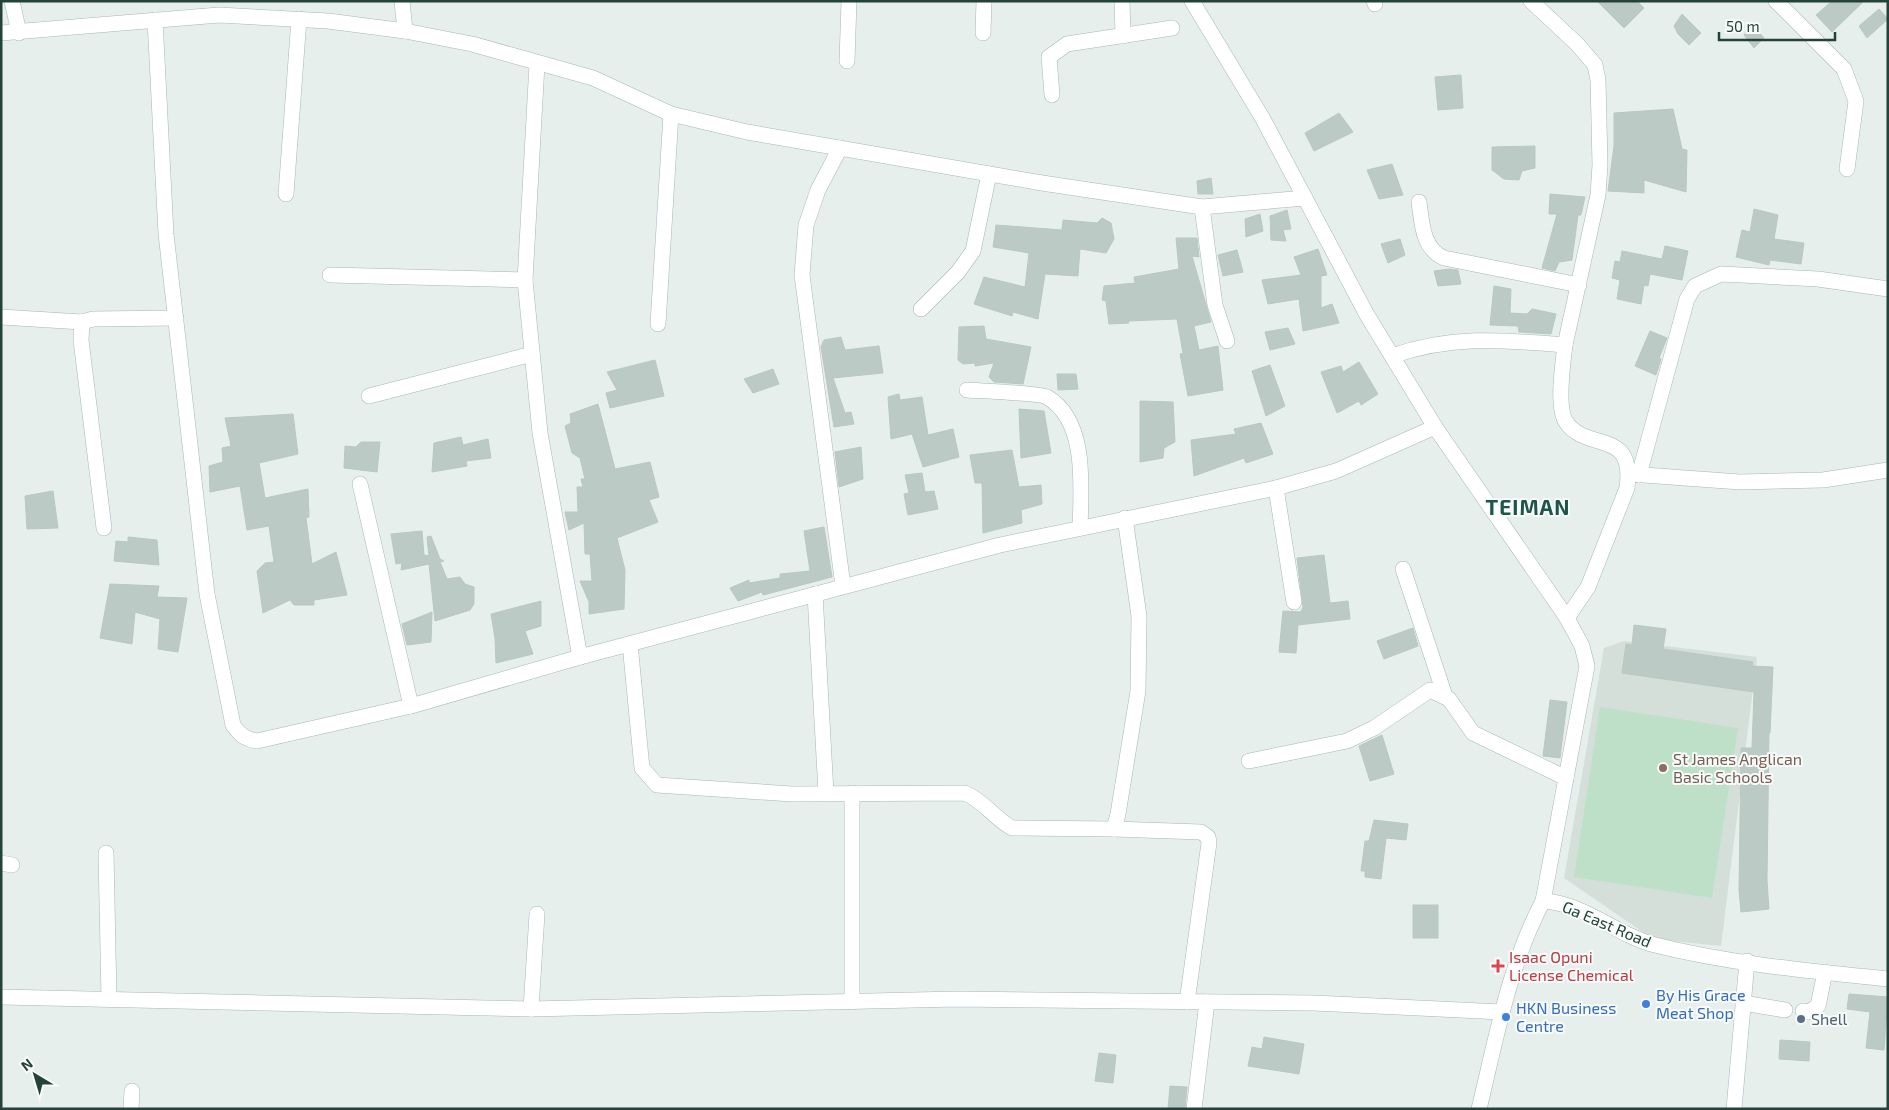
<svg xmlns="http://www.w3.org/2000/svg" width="1889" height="1110" font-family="'Exo 2',sans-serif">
<rect width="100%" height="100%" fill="#e6efeb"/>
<!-- built -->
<polygon fill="#d4dfda" points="1624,641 1757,657 1721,946 1653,939 1564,878 1604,648"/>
<!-- green -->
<polygon fill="#bfe0c8" points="1600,707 1738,728 1712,898 1574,877"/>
<!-- building -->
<g fill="#bbcac4" stroke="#b8c9c2">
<polygon points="1597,1 1637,1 1644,8 1624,28"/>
<polygon points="1832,1 1864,1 1832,32 1816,15"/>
<polygon points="1879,9 1888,19 1867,38 1859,26"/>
<polygon points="1682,14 1701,33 1689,45 1678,34 1674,26"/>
<polygon points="1752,24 1764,38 1754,48 1744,35"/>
<polygon points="1461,75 1463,108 1438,110 1435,77"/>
<polygon points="1673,109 1682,149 1687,150 1686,192 1644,180 1644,193 1608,191 1614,146 1614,113"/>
<polygon points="1339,113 1353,132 1314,151 1305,133"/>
<polygon points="1535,146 1535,168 1522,171 1519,180 1504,179 1492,170 1492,147"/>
<polygon points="1392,164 1403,195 1379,199 1367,170"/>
<polygon points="1211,178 1213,194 1198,194 1197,181"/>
<polygon points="1550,194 1585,197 1581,215 1578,215 1572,260 1559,262 1555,271 1542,268 1557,214 1549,214"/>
<polygon points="1754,209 1778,215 1774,239 1804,243 1801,264 1770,260 1769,265 1736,257 1742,230 1750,232"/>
<polygon points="1287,210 1291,229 1283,230 1286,241 1271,240 1270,216"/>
<polygon points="1260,214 1263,231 1246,237 1245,219"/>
<polygon points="1102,218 1111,223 1114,239 1106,253 1080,249 1078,276 1045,274 1038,319 1013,312 1012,316 974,304 984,277 1025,287 1029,253 993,247 996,225 1062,230 1063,220 1097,223"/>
<polygon points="1176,238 1197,238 1199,257 1192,256 1211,322 1194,326 1199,350 1218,346 1223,390 1188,396 1180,354 1183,353 1177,319 1128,321 1129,323 1109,324 1106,301 1102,300 1104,286 1135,283 1134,277 1179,269"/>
<polygon points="1400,239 1405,255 1388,263 1381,244"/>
<polygon points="1665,246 1688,251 1682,280 1650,274 1648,286 1644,285 1641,304 1617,299 1620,280 1612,278 1615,261 1620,262 1622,251 1662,259"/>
<polygon points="1318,249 1327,275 1321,276 1321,308 1332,304 1339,323 1303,331 1299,299 1268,304 1262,280 1301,275 1294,257"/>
<polygon points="1237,250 1243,272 1223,276 1218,255"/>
<polygon points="1449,269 1458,270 1461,284 1438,286 1434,271"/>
<polygon points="1494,286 1511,289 1510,313 1527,314 1532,309 1556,314 1551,334 1519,332 1518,326 1490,325"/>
<polygon points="984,326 986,339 1031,347 1023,384 994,382 989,377 994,363 975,366 975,363 963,364 958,360 959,327"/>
<polygon points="1288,328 1295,344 1270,350 1265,332"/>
<polygon points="1650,331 1667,338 1659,358 1661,359 1656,375 1635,366"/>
<polygon points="841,337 845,350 879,346 883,373 833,378 845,413 851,412 854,424 834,427 821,347 824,340"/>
<polygon points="655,360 664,396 610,408 606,393 617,390 607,372"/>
<polygon points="1359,362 1378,394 1361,405 1359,401 1337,413 1321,372 1341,366 1343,372"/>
<polygon points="1270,365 1285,406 1266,416 1252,371"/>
<polygon points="773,369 779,384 753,393 744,379"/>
<polygon points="1057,374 1076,374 1078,389 1058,390"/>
<polygon points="899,394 900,400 922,397 928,435 953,429 959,457 923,467 912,434 891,439 888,397"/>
<polygon points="1140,401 1173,402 1175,442 1164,448 1163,458 1140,462"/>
<polygon points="598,404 615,469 650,462 659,497 649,500 658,522 617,538 625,570 624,609 589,614 589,602 580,581 592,581 590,554 585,554 584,523 569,530 565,512 578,512 577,487 583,487 581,479 585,479 580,458 572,453 565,426 571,423 570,414"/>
<polygon points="1019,409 1044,411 1051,453 1021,458"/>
<polygon points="293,414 298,454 259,463 265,498 308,489 309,517 306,518 312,564 336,552 347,595 314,600 314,605 294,605 290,600 263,613 257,571 265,563 274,562 269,526 247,530 240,486 210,492 209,466 223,462 222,448 231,446 225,418"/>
<polygon points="1261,423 1273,454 1246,463 1244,458 1194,476 1191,440 1236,434 1234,429"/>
<polygon points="461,437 463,445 488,439 491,458 466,461 467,466 432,472 434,443"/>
<polygon points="361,442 380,442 377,472 344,468 345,446 356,447"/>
<polygon points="861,447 863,479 839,487 835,452"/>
<polygon points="1012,450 1019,487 1041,485 1042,504 1021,510 1022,523 983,533 982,483 975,483 970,455"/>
<polygon points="922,473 925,492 934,491 938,509 908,515 904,494 909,493 905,475"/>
<polygon points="53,491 58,528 27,529 25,496"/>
<polygon points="824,527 832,577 763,595 762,592 738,601 730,588 749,580 749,583 780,578 780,574 810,571 804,531"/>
<polygon points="422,531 424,555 429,556 427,537 431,536 440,559 444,561 440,562 447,579 460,577 465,584 474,587 474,604 470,610 435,621 429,564 401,570 402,563 396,564 391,534"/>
<polygon points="128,537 157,540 159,565 114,561 116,541 128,542"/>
<polygon points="1324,555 1330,603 1348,601 1350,619 1298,625 1296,653 1279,652 1283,611 1301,612 1303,607 1297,558"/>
<polygon points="110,584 159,586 157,597 187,598 178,652 158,649 160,619 135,612 132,644 100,638"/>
<polygon points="541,601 541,626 525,631 533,654 496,663 495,638 491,614"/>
<polygon points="432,612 431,642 407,645 402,624"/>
<polygon points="1634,625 1666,629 1663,649 1753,662 1752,666 1773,667 1770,733 1769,733 1767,881 1769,909 1741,912 1739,890 1741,748 1752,748 1754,692 1622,673 1626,644 1632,645"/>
<polygon points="1413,628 1418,646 1384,659 1377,641"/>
<polygon points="1550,700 1567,702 1560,758 1543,756"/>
<polygon points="1382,735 1394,774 1370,781 1359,746"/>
<polygon points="1374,820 1408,824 1406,840 1386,838 1381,879 1365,877 1365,871 1361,871 1365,841 1369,841"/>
<rect x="1413" y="905" width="25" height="33"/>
<polygon points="1849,994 1888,997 1884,1050 1866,1048 1870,1012 1847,1009"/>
<polygon points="1264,1037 1304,1044 1299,1074 1248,1066 1252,1047 1262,1049"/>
<polygon points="1780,1040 1810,1042 1809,1061 1779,1059"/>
<polygon points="1099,1053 1116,1055 1113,1083 1095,1081"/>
<polygon points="1170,1086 1187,1087 1185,1109 1168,1109"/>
</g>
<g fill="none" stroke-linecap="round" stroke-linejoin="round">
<!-- minor casing -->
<g stroke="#a8b8b2" stroke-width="16">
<g id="minor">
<polyline points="12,1 19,33"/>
<polyline points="402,1 405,31"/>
<polyline points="1122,1 1123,36"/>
<polyline points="1192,1 1263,119 1367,315 1435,427 1567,618 1582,646 1587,666 1543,901"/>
<polyline points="1374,1 1375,4"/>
<path d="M1531,1L1577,44L1595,65L1598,80L1600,165L1598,195L1565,345C1563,363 1556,407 1566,422C1587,453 1635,427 1627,488L1588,587L1567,618"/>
<polyline points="1776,1 1844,69 1856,101 1847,169"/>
<path d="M155,20L166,234L207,594L233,725C240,735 245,739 257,741L411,706L580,657L1000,545L1276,488L1336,471L1435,427"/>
<polyline points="1,33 219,15 328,21 405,31 472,44 593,78 671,114 747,132 1042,183 1202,207 1305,198"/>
<polyline points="983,33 984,1"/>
<polyline points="847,61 849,1"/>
<polyline points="537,64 525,280 540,433 580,657"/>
<polyline points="1052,95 1049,57 1067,44 1172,28"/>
<polyline points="840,148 818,190 806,225 802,275 843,586"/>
<polyline points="286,194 299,19"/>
<path d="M1419,202C1422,223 1422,248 1444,258L1579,285"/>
<polyline points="1202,207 1215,305 1227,341"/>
<polyline points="330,275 525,280"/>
<polyline points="921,309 958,272 973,251 989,174"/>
<polyline points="1,317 82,322"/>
<polyline points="658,324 671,114"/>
<path d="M1392,356C1452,335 1503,340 1565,345"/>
<path d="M967,390C980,391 1040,393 1047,397C1088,421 1081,488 1080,528"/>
<polyline points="369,396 532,354"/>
<polyline points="1630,474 1740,482 1823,480 1888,470"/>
<polyline points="1639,475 1687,299 1695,286 1721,274 1818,279 1888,289"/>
<polyline points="360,484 411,706"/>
<polyline points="1276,488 1294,602"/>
<polyline points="104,528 81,340 82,322 93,319 176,318"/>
<polyline points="1403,569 1445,696"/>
<polyline points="815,594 826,793"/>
<path d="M630,644L642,768L657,785L792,794L965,793C984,801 994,818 1012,828L1114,829L1118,814L1138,691L1139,616L1125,518"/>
<polyline points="1249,761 1347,741 1374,728 1430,690 1449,699 1473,733 1566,778"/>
<polyline points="1114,829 1201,832 1208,837 1209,843 1187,1002"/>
<polyline points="106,853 109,999"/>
<polyline points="1,863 12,865"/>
<polyline points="1,997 531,1009 957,999 1314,1003 1502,1012"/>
<polyline points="852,1002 852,793"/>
<polyline points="1743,1003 1785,1010"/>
<polyline points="531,1009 537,914"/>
<polyline points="1803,1011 1809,1012 1818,1006 1825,972"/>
<polyline points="131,1109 132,1091"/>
<polyline points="1194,1109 1207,1002"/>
<path d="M1479,1109C1496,1039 1509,965 1543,901C1584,903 1616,935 1655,945C1731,964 1810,971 1888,979"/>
<polyline points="1734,1109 1747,961"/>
</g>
</g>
<!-- minor -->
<use href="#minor" stroke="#fff" stroke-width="15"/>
</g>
<!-- markers -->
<circle fill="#8d6e63" stroke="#f7fbf9" stroke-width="2" cx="1663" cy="768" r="5"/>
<path fill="#e0444e" stroke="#f7fbf9" stroke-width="2" d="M1495.5 958.5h5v5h5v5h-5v5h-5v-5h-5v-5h5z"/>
<g fill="#3f7fe0" stroke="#f7fbf9" stroke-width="2">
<circle cx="1646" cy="1004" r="5"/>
<circle cx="1506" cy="1017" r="5"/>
</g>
<circle fill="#5c6f8a" stroke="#f7fbf9" stroke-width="2" cx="1801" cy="1019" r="5"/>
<g text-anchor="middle" stroke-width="4" stroke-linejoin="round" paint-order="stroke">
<!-- education labels -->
<g font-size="16" fill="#785e54" stroke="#f7fbf9" text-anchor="start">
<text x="1673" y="765">St James Anglican<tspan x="1673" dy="18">Basic Schools</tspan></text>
</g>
<!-- street labels -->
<g font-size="16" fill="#24423a" stroke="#f7fbf9">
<text transform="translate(1607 924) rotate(23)" y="6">Ga East Road</text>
</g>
<!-- health labels -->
<g font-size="16" fill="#be3a42" stroke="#f7fbf9" text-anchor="start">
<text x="1509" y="963">Isaac Opuni<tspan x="1509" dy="18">License Chemical</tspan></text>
</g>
<!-- shop labels -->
<g font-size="16" fill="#366cbe" stroke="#f7fbf9" text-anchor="start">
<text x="1656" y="1001">By His Grace<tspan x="1656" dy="18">Meat Shop</tspan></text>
<text x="1516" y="1014">HKN Business<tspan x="1516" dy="18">Centre</tspan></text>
</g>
<!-- service labels -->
<g font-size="16" fill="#4e5e75" stroke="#f7fbf9" text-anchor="start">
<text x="1811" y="1025">Shell</text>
</g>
<!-- district labels -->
<g font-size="21" font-weight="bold" letter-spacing="1" fill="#1f5548" stroke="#f7fbf9">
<text x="1528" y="515">TEIMAN</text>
</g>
</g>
<!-- border -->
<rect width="1889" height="1110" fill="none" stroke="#24423a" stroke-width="5"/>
<!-- north arrow -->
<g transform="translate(35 1075) rotate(322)" stroke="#f7fbf9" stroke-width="4" paint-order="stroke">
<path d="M0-4L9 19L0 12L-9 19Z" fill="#24423a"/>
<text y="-8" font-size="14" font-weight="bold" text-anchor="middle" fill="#24423a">N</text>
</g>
<!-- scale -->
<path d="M1719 32v8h116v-8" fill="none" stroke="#24423a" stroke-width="2.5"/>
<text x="1726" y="32" font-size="15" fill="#24423a" stroke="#f7fbf9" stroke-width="4" paint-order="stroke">50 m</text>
</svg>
